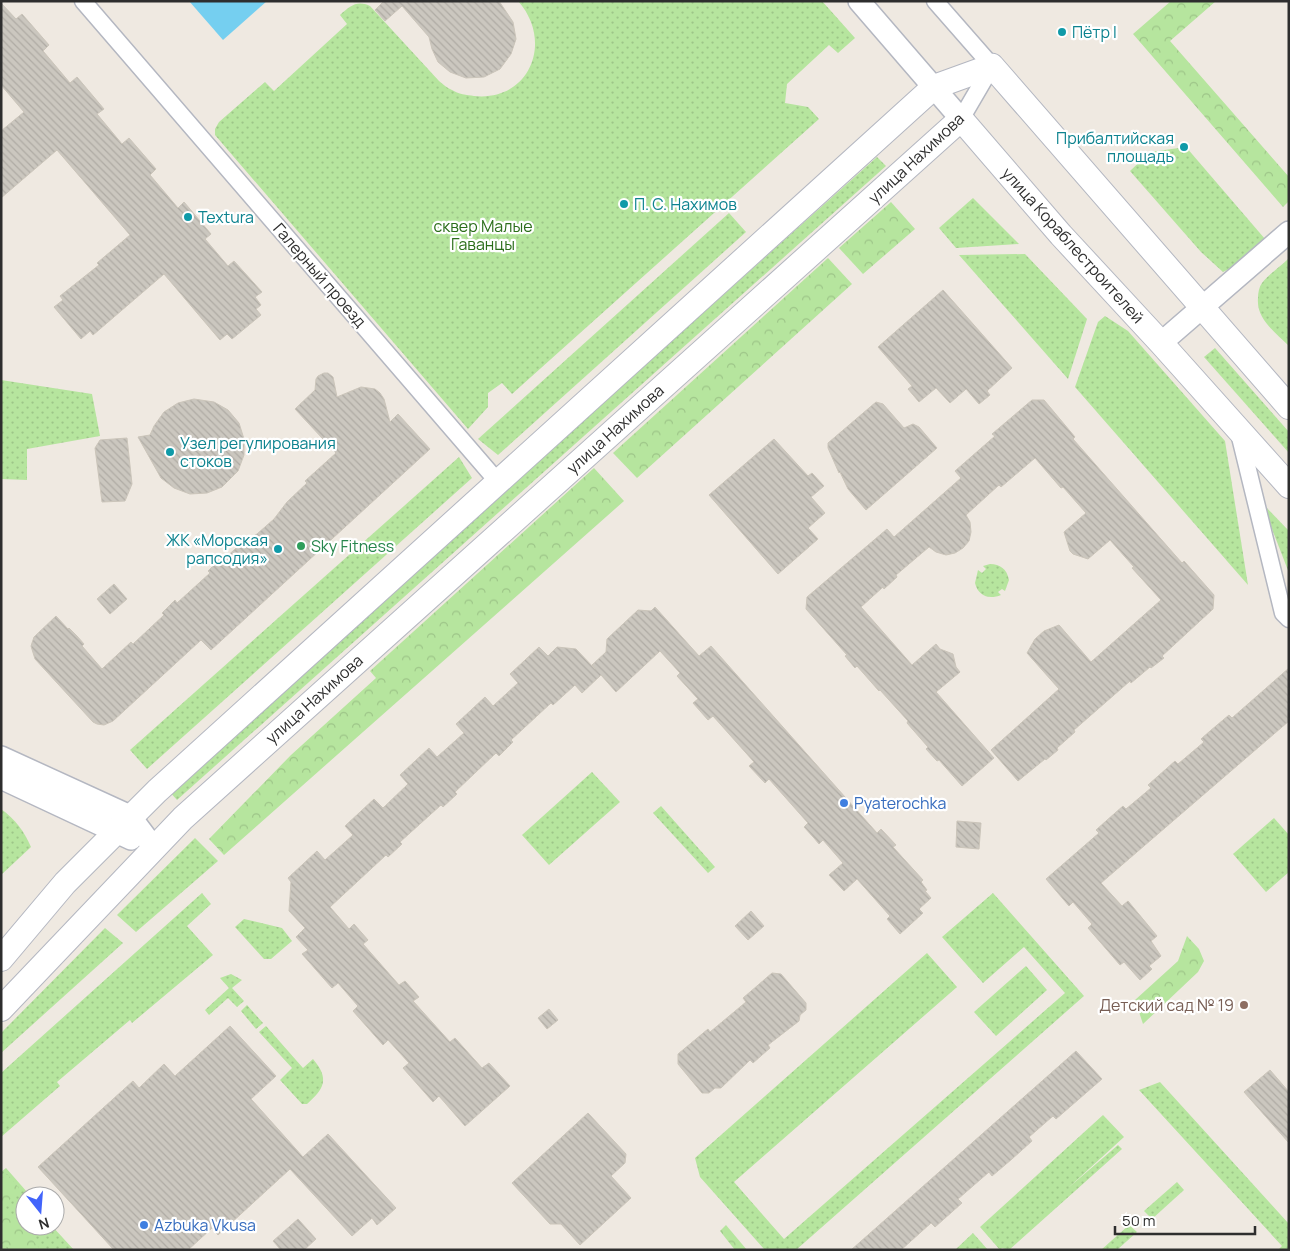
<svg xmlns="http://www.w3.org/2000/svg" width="1290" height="1251" font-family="Manrope,sans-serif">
<defs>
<pattern id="green-dots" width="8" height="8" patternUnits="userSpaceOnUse" patternTransform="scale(1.25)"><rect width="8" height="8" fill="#b6e59e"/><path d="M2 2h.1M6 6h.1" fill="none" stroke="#9dc588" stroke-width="1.8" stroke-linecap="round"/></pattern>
<pattern id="forest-crowns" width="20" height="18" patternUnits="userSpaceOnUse" patternTransform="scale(1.25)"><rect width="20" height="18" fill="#b6e59e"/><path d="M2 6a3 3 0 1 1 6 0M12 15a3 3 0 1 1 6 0" fill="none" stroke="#9dc588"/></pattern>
<pattern id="building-back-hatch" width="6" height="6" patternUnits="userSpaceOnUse" patternTransform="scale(1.25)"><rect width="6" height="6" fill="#cbc7bf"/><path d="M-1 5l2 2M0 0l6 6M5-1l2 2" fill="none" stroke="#afaba4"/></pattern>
</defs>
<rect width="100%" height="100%" fill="#efe9e1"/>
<!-- green -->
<g fill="url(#green-dots)">
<path d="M518,1H822L855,38L838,53L829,45L787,84L785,103L808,107L819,119L512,394L502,383L488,393V407L468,429L215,135V129L219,122L265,82L274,91L347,24L340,15C350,6 357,0 370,6L439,81C443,84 447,88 452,90C458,94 467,95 474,96C530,102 554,41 518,1Z"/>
<polygon points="1186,147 1265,239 1237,265 1223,272 1201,252 1130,171 1150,152"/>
<polygon points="877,157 886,166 177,800 169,791"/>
<polygon points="973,198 1019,244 956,248 939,228"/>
<polygon points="729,213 746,232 498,455 478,439"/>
<polygon points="1025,254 1087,319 1068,379 959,255"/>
<path d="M1288,259H1289V346C1275,332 1256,319 1258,298C1258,293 1259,287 1262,283C1269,274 1280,267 1288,259Z"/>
<polygon points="1105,316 1128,331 1225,441 1248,585 1075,387 1098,322"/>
<polygon points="1215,348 1289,432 1289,453 1204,357"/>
<polygon points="1,380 92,394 100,436 27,449 27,480 1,479"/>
<polygon points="459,457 472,478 147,769 130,750"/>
<polygon points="1262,503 1289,531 1289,573"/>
<path d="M990,564C1000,564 1007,569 1009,580L1005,591L1002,589L998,592L1001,595C989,600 978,596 975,583L978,570L982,573L986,569L983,566Z"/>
<polygon points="592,772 620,802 549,865 522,835"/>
<polygon points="661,806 715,867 708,873 653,813"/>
<path d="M1,809C15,819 24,831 31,847L1,875Z"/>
<polygon points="1274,818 1289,835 1289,872 1266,892 1233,854"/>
<polygon points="195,838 218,861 136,932 117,915"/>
<polygon points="202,893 211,904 187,926 213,955 132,1023 130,1020 57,1082 60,1086 1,1137 1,1073"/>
<polygon points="993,893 1084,996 796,1250 765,1250 700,1177 695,1158 927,953 957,987 734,1182 784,1239 1065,993 1024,947 983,983 942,937"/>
<polygon points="244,919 282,928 292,941 271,959 264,959 235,927"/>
<polygon points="105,928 123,943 1,1053 1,1033"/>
<polygon points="1026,966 1047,990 996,1036 974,1012"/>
<polygon points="231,974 242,980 232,988 244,1001 237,1007 228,998 209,1015 205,1010 229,988 220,978"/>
<polygon points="247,1005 263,1023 256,1029 241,1011"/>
<path d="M266,1026L303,1068L313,1059C330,1079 324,1089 307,1104H302L280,1080L292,1068L259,1032Z"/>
<polygon points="1160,1082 1289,1224 1289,1250 1278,1250 1282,1246 1139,1090"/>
<polygon points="1103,1115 1124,1137 1067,1189 1118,1145 1122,1149 1009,1250 1002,1248 1000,1250 980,1227"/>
<polygon points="6,1168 27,1192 27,1196 25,1196 25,1226 52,1226 74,1250 1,1250 1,1172"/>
<polygon points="1177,1182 1184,1190 1152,1219 1144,1211"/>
<polygon points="1129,1225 1137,1232 1117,1250 1101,1250"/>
<polygon points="973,1233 988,1250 955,1250"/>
</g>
<!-- forest -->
<g fill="url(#forest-crowns)">
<polygon points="1171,1 1216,1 1170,41 1289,177 1289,201 1283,207 1133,34"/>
<polygon points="891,202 915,229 863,274 839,248"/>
<polygon points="828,258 852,284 637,478 613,453"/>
<polygon points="594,468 624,501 224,855 209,839 291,755 376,678 370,671"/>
<polygon points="1187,936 1199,949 1204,961 1198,972 1143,1024 1135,1000 1178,961"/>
<polygon points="7,1174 19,1188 4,1207 41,1250 10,1250 1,1240 1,1179"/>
<polygon points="726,1225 747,1250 735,1250 720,1231"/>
</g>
<!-- water -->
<polygon fill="#75cff0" points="189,1 267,1 223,40"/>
<!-- building -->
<g fill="url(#building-back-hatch)" stroke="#cbc5ba">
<polygon points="384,1 499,1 513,22 516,39 511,54 500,69 484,77 466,78 450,72 438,62 432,49 429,37 402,6 385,21 375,10"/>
<polygon points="1,3 16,19 22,14 49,45 43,51 70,83 77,77 104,109 97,114 122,144 129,138 156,169 150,175 178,208 184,202 211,234 205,239 228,266 234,261 262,292 255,297 261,305 256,309 261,315 232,339 227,334 220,340 164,274 93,335 90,331 81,339 54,307 63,300 60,296 99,265 97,263 130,235 57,150 1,198 1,131 24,112 1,85"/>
<polygon points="943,290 1012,368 987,391 990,395 979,404 966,389 950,403 936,388 919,402 908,389 912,386 878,347"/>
<polygon points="324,373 328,373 333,377 337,397 361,387 375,389 380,393 384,399 390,422 398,414 430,449 211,650 201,640 113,721 104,725 97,724 93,722 35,659 31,646 34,637 56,616 68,629 69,628 77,636 84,644 82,646 102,669 131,642 133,644 164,615 162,613 175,600 177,603 210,573 208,571 221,558 223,560 245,540 257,534 274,519 287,502 307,483 305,481 336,453 295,409 315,390 316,379 318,376"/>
<polygon points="194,399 214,402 228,410 239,423 244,439 244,455 238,471 222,487 207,493 190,494 174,488 161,478 138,437 150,435 154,426 164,412 178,403"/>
<polygon points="1032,400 1044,400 1075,437 1073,439 1182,563 1184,561 1214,595 1213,609 1162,656 1164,658 1151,668 1150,667 1131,683 1130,681 1074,730 1075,732 1057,748 1058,750 1046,760 1045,759 1018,781 991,750 1059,689 1027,653 1035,639 1044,631 1059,625 1091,662 1161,600 1132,568 1134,567 1110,540 1088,559 1073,554 1070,551 1064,532 1086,513 1063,487 1061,488 1035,458 1001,487 999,485 966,515 970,522 971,532 969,541 963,548 955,553 946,555 936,552 929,547 896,575 897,577 884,589 883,587 861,607 912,665 936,644 940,649 953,654 956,667 960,672 936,692 994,758 962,786 939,760 937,761 926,749 928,747 907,723 908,721 880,690 879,691 857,666 855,668 845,656 847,655 806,609 807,597 887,529 894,537 961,478 955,471 995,436 992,434"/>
<polygon points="876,402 883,404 904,428 913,424 919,427 937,448 866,510 848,489 840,472 839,473 828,448 828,443"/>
<polygon points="127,438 132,484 125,501 102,502 95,448 100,440"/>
<polygon points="774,439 808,476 812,473 824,486 811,497 825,513 808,528 818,539 778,574 709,495"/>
<polygon points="114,584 127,599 110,614 97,599"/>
<polygon points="655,607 699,656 711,646 877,833 881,829 896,845 893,847 923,880 921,882 927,890 925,891 931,898 919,909 923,913 900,934 887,919 890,916 857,879 844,891 829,875 843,863 823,840 819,844 814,838 804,827 808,823 769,779 765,783 749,766 754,762 713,716 708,720 693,703 698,699 677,676 680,673 660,651 616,692 601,675 582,693 575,685 553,705 551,703 511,740 513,742 499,756 496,753 455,792 457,794 443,807 441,805 400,842 402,844 388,857 386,855 330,907 349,929 354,924 368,940 363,944 399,985 405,981 419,997 413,1001 450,1042 455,1038 482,1068 489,1063 510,1086 465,1126 439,1096 433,1102 403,1068 409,1063 388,1040 383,1045 353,1011 358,1006 338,983 332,988 302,954 308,950 296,937 305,928 289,911 291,882 288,878 317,851 325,860 353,835 345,826 374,799 383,808 408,784 400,775 429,748 437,757 464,733 456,724 485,697 493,706 518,683 510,674 539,647 548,656 557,647 576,649 595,669 592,665 606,652 607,639 638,610 651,611"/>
<polygon points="1289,668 1289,721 1101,883 1122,906 1128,901 1157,936 1151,941 1161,956 1149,966 1152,969 1140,980 1124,962 1120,965 1088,928 1092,924 1073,902 1069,906 1046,879 1099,833 1096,830 1106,821 1123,806 1126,809 1151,788 1148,785 1175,761 1178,764 1204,742 1201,739 1210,731 1229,715 1232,718"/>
<polygon points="957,821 981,823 979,849 956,847"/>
<polygon points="751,911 764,926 748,940 735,926"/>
<polygon points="772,973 781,974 806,1003 806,1010 800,1015 799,1021 768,1045 770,1048 753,1063 750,1060 721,1088 715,1088 709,1093 702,1093 678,1064 678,1054 708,1029 710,1032 746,1002 743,998"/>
<polygon points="549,1009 558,1020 547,1029 538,1018"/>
<polygon points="230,1026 276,1076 251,1099 303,1157 328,1134 396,1208 377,1225 372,1218 352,1236 290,1169 218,1235 212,1228 188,1250 114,1250 38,1167 133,1081 139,1088 164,1064 175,1076"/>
<polygon points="1076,1051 1102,1079 1056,1119 1053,1116 1029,1137 1032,1141 1012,1159 992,1176 989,1172 958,1199 962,1203 935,1227 931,1223 901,1250 851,1250"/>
<polygon points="1270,1070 1289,1092 1289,1143 1244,1092"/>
<polygon points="588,1113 626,1154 625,1163 611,1176 631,1198 580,1245 561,1224 550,1224 512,1183"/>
<polygon points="298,1219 316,1239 304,1250 281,1250 273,1241"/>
</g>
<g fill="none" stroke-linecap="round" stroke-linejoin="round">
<!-- minor casing -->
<g stroke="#b4b7c1" stroke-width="19">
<g id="minor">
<polyline points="83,1 498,482"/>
<polyline points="935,1 992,66 961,119"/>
<polyline points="1239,433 1283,613 1289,619"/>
</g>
</g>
<!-- tertiary casing -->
<g stroke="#b4b7c1" stroke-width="24">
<g id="tertiary">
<polyline points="859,1 961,119"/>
<polyline points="1161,343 1289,232"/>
<polyline points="1,757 130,816 154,848"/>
<polyline points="1,778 131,839"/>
</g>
</g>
<!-- secondary casing -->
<g stroke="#b4b7c1" stroke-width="26">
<g id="secondary">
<polyline points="1,959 65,883 157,791 934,87 992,66 1289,407"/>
<polyline points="1,1009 183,818 961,119 1061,235 1161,343 1289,486"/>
</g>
</g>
<!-- minor -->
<use href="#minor" stroke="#fff" stroke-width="16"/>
<!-- tertiary -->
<use href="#tertiary" stroke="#fff" stroke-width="21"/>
<!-- secondary -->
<use href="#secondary" stroke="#fff" stroke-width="24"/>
</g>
<!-- markers -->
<g fill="#0f9aa8" stroke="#fff" stroke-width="2">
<circle cx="1062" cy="32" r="5"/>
<circle cx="1184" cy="147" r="5"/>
<circle cx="624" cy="204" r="5"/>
<circle cx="188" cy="217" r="5"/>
<circle cx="170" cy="452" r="5"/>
<circle cx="278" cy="549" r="5"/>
</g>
<circle fill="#2e9e5b" stroke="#fff" stroke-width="2" cx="301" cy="546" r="5"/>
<g fill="#3f7fe0" stroke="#fff" stroke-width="2">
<circle cx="844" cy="803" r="5"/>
<circle cx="144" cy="1225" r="5"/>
</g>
<circle fill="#8d6e63" stroke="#fff" stroke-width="2" cx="1244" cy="1005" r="5"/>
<g text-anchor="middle" stroke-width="4.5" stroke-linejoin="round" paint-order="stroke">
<!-- culture labels -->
<g font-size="16" fill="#0d838f" stroke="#fff" text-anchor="start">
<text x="1072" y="38">Пётр I</text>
<text x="1174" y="144" text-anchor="end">Прибалтийская<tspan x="1174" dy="18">площадь</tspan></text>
<text x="634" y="210">П. С. Нахимов</text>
<text x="198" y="223">Textura</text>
<text x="180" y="449">Узел регулирования<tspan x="180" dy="18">стоков</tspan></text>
<text x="268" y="546" text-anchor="end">ЖК «Морская<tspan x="268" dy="18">рапсодия»</tspan></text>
</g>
<!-- street labels -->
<g font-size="16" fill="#2e2e2e" stroke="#fff">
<text transform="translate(916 158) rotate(-43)" y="6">улица Нахимова</text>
<text transform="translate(1073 245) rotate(48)" y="6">улица Кораблестроителей</text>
<text transform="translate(320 275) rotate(49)" y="6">Галерный проезд</text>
<text transform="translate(615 429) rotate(-42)" y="6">улица Нахимова</text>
<text transform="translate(314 699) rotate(-42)" y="6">улица Нахимова</text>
</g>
<!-- park labels -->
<g font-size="16" fill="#2c6e1b" stroke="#fff">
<text x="483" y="232">сквер Малые<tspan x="483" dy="18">Гаванцы</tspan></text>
</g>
<!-- leisure labels -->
<g font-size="16" fill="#27864d" stroke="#fff" text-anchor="start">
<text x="311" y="552">Sky Fitness</text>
</g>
<!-- shop labels -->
<g font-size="16" fill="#366cbe" stroke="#fff" text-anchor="start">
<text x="854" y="809">Pyaterochka</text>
<text x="154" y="1231">Azbuka Vkusa</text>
</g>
<!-- education labels -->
<g font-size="16" fill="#785e54" stroke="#fff" text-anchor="end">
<text x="1234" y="1011">Детский сад № 19</text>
</g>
</g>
<!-- border -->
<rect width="1290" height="1251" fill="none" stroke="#2e2e2e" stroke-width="5"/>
<!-- north arrow -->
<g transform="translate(40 1211) rotate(163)"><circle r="24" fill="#ffffff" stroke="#ababab"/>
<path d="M0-4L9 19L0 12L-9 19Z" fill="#4264fb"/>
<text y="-8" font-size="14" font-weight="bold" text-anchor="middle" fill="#2e2e2e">N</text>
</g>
<!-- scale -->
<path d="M1115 1226v8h140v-8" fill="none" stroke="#2e2e2e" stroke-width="2.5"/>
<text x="1122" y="1226" font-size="15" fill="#2e2e2e" stroke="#ffffff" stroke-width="4" paint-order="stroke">50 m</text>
</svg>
